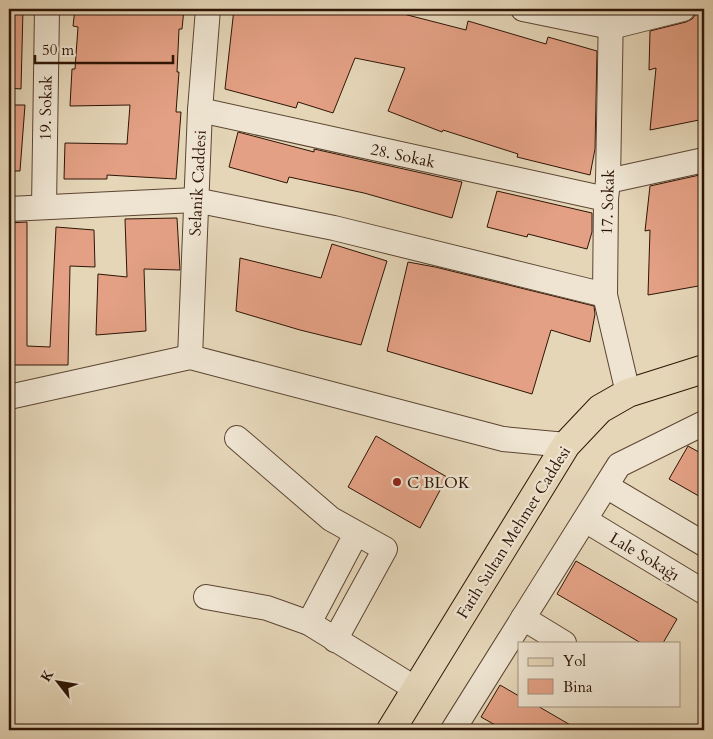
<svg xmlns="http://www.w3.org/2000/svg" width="713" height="739" font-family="Cardo,serif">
<rect width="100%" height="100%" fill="#e5d6b8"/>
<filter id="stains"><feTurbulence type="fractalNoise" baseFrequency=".004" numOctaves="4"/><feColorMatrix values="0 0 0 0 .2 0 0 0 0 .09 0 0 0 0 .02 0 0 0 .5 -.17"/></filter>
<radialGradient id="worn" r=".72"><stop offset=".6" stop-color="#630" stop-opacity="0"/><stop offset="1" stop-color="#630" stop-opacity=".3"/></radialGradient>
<!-- building -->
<g fill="#e3a084" stroke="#2e1505">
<polygon points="9,9 23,9 21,89 9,88"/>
<polygon points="75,9 184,9 182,29 179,29 177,72 179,72 176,112 181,112 176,179 107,175 107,179 64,179 65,143 127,144 130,105 70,106 72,69 75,69 78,27 73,26"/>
<polygon points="234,9 384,9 466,30 468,21 546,44 548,37 597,51 595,149 590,175 517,157 518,154 443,130 442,132 388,111 405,68 355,58 333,113 298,102 296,108 225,89"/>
<polygon points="704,12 704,119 650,130 656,68 649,70 650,31 686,22 692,19 696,14"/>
<polygon points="9,105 25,105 20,171 9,171"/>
<polygon points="238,132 314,152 314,149 462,182 452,218 364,193 289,177 287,183 229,167"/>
<polygon points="704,174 704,285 648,295 650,230 645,231 650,186"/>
<polygon points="497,191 592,213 592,232 587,249 528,234 527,237 487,227"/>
<polygon points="177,218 180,270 144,269 146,331 96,335 98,274 127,277 125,219"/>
<polygon points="27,222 27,346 50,347 56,227 94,230 95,267 70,266 68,365 9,365 9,223"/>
<polygon points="332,244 387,261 361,345 300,330 236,311 240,258 321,278"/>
<polygon points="408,262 435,267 594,306 595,314 590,342 551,330 532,394 387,351"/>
<polygon points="376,436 447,477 420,528 348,487"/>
<polygon points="688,446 704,455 704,499 669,479"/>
<polygon points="576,561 677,619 663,643 641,643 557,594"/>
<polygon points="500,685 519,696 519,705 536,705 579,730 504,730 481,717"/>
</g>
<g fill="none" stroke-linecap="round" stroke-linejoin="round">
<!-- minor casing -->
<g stroke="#5c4532" stroke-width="26">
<g id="minor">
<polyline points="523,9 611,27 683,9"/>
<polyline points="611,9 608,181 606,199 605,295 628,393"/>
<polyline points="200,110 606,199"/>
<polyline points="608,181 704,160"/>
<polyline points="44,207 47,9"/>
<polyline points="9,209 195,200 334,228 605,295"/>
<polyline points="190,357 200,110 208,9"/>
<polyline points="9,397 190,357 503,439 566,445"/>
<polyline points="237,438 331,519 385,549 335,640"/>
<polyline points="606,486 704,544"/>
<polyline points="585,520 704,592"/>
<polyline points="206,597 267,608 309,623 416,689"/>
<polyline points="523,618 564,643"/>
<polyline points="309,623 356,534"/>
<polyline points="453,730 619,465 704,423"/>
</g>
</g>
<!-- major casing -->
<g stroke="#2e1505" stroke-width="30">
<polyline id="major" points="391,730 566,445 600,409 628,393 704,369"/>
</g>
<!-- minor -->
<use href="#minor" stroke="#eee4d1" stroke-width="24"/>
<!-- major -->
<use href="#major" stroke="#e5d6b8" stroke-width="28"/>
</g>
<!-- markers -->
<circle fill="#8f2418" stroke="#eee4d1" stroke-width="2" cx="397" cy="482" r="5"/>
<g text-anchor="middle" stroke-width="4.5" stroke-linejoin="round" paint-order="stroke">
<!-- street labels -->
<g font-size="16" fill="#2e1505" stroke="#eee4d1">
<text transform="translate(45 108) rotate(-89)" y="6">19. Sokak</text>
<text transform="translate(403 155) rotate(12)" y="6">28. Sokak</text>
<text transform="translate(197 183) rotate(-87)" y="6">Selanik Caddesi</text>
<text transform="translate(607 202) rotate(-88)" y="6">17. Sokak</text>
<text transform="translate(513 532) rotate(-58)" y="6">Fatih Sultan Mehmet Caddesi</text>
<text transform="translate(645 556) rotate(31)" y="6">Lale Sokağı</text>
</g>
<!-- poi labels -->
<g font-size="16" fill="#2e1505" stroke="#eee4d1" text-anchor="start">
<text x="407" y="488">C BLOK</text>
</g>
</g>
<!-- margin -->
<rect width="713" height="739" fill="none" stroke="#e5d6b8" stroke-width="30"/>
<rect x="10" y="10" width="693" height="719" fill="none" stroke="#2e1505" stroke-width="2.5"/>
<rect x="15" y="15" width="683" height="709" fill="none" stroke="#2e1505"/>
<!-- legend -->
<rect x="518" y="642" width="162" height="65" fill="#eee4d1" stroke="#a1917f"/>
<rect x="528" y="658" width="25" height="8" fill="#e5d6b8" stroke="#a1917f"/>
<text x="563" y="666" font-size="15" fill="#2e1505">Yol</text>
<rect x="528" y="679" width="25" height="15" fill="#e3a084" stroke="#a1917f"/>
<text x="563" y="692" font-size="15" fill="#2e1505">Bina</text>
<!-- north arrow -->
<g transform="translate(58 682) rotate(301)" stroke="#eee4d1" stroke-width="4" paint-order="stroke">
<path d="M0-4L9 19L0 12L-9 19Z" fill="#2e1505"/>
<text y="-8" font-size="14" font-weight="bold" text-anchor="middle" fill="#2e1505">K</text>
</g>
<!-- scale -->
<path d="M35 55v8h138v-8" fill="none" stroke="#2e1505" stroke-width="2.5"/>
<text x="42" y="55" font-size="15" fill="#2e1505" stroke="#eee4d1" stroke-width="4" paint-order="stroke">50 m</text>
<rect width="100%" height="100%" filter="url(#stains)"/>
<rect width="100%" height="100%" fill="url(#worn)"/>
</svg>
